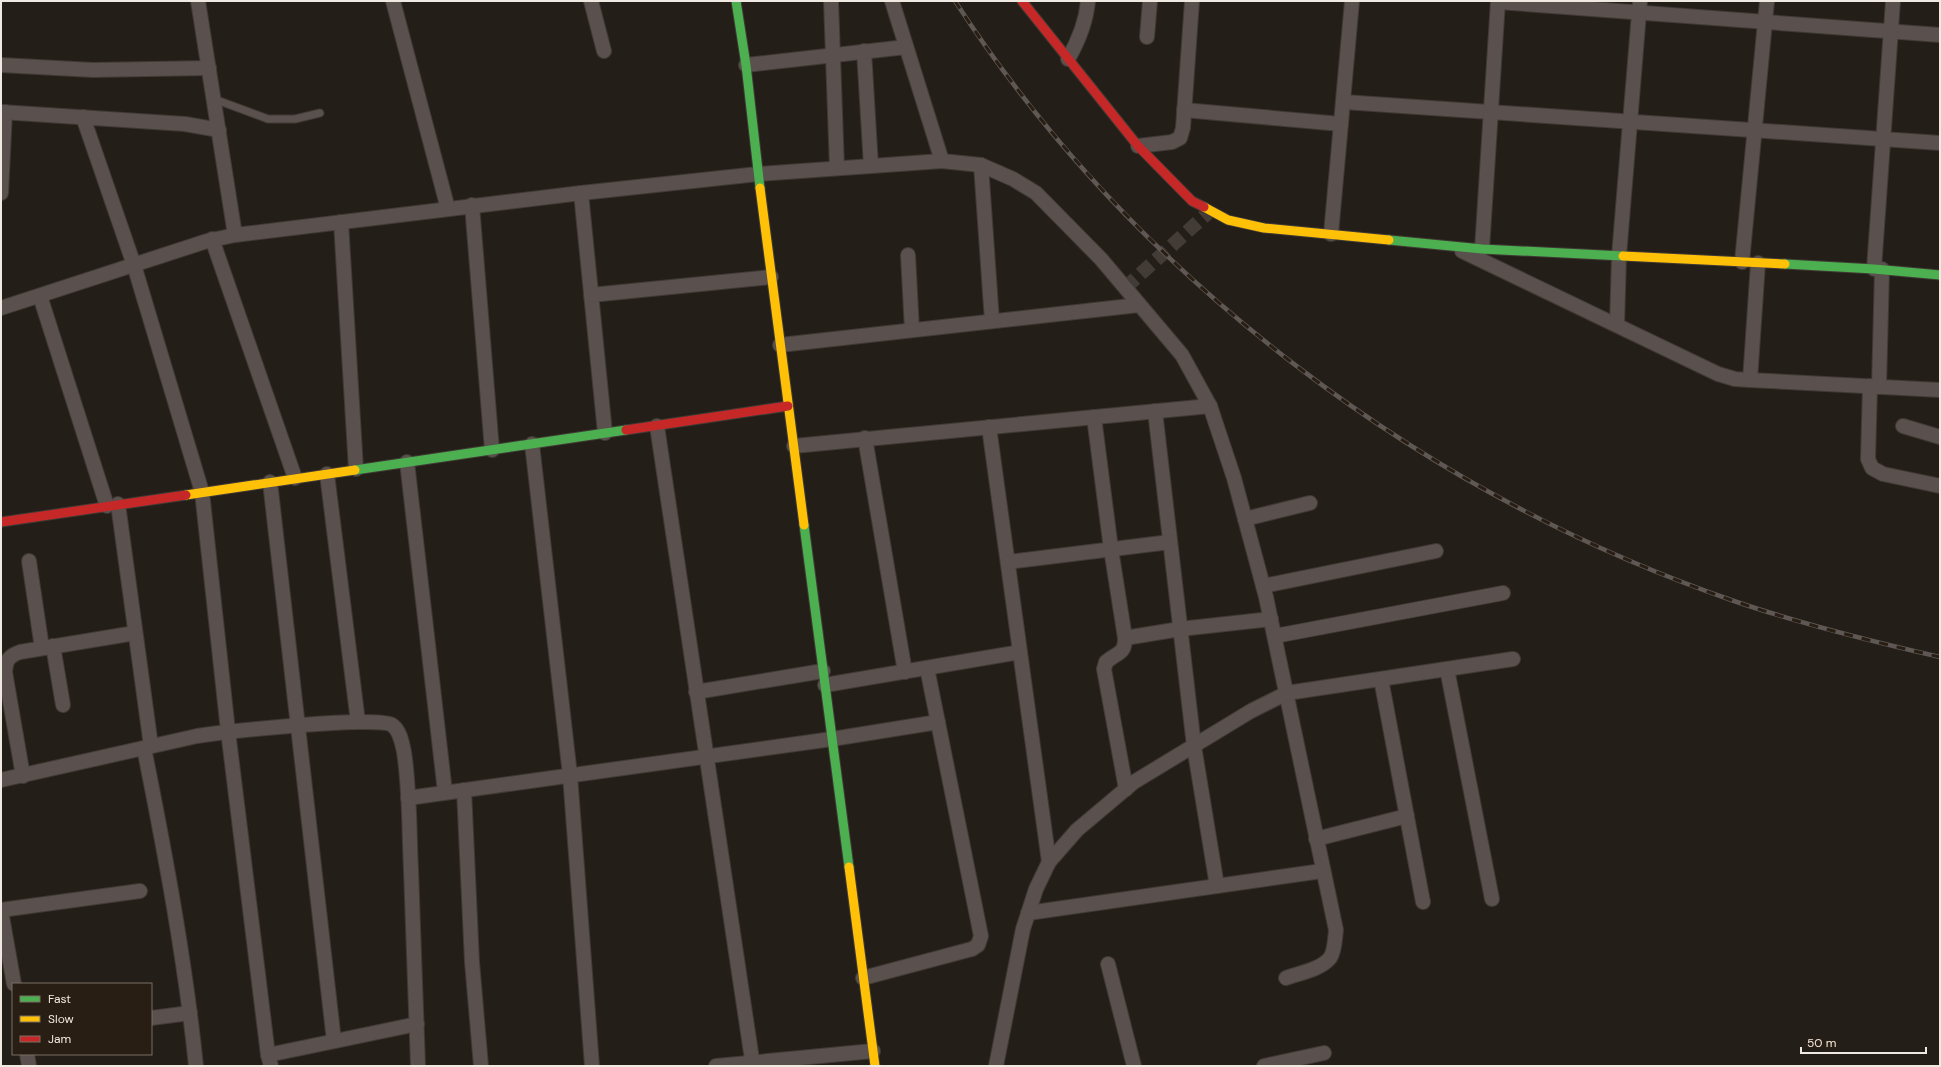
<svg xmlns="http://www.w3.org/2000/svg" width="1941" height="1067" font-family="'DM Sans',sans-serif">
<rect width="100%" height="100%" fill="#241e18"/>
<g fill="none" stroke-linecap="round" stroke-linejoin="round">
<!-- street-tunnel -->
<polyline stroke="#433c36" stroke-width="14" stroke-dasharray="14 7" stroke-linecap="butt" points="1125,288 1210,211"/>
<!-- lane casing -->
<g stroke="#403a35" stroke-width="9">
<polyline id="lane" points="214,99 268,119 295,119 320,113"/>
</g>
<!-- street casing -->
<g stroke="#403a35" stroke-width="16">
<g id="street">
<polyline points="198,1 235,235"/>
<polyline points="393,1 448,209"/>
<polyline points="591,1 604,51"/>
<polyline points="831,1 837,168"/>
<polyline points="892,1 942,161"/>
<polyline points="1498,2 1940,35"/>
<polyline points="1147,37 1150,1"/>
<polyline points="864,51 871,166"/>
<path d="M1068,59C1079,40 1086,23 1088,1"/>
<polyline points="1,65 93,70 209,68"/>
<polyline points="746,65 906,47"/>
<polyline points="1344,102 1940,143"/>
<polyline points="1184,110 1341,124"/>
<polyline points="1,112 185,124 219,130"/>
<polyline points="83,117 134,265 202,492 228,731 268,1055 271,1066"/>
<polyline points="1138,146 1172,142 1180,138 1183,128 1192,1"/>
<polyline points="981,165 992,321"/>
<polyline points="1,193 5,112"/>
<polyline points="581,193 605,433"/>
<polyline points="472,205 492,450"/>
<polyline points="341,222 356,469"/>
<polyline points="1331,234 1352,1"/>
<polyline points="212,239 295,478"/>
<polyline points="1482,249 1498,1"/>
<polyline points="1462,251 1718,374 1735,379 1750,380 1940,390"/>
<polyline points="908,255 912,330"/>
<polyline points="1742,262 1767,1"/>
<polyline points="1874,269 1893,1"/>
<polyline points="591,295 771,277"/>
<polyline points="40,296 107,506"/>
<path d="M1,308L207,241L235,235L581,193L758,174L942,161L981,165L1013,179L1036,193L1101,259L1182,355L1210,406L1234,478L1266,597L1336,930C1335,938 1335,951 1330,958C1320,970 1299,973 1286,978"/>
<polyline points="1617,325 1619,256 1640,1"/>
<polyline points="780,345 1139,305"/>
<polyline points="1750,380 1758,263"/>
<polyline points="1870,386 1868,459 1872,468 1883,474 1940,486"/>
<polyline points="1879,387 1882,269"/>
<polyline points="1155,411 1194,746 1217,886"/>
<path d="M1094,417L1111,549L1125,638C1125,655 1117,652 1106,662L1104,669L1126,789"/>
<polyline points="657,426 753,1066"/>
<polyline points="1903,426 1940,437"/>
<polyline points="989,427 1049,862"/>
<polyline points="865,438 905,672"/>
<polyline points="532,444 570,775 592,1066"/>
<polyline points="794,446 1210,406"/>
<polyline points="407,462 445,792"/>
<polyline points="327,474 358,722"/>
<polyline points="270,482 334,1041"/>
<polyline points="118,504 151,746"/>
<polyline points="1245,519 1310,503"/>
<polyline points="29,561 42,648"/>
<polyline points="1008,562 1170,542"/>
<polyline points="1263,586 1436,551"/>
<polyline points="1275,636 1503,593"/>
<polyline points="1125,638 1180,629 1271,619"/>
<polyline points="53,646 63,705"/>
<polyline points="1447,669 1492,899"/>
<polyline points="1381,679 1423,902"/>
<polyline points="825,685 1020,652"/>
<polyline points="696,692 823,671"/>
<path d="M144,748C165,853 185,959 196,1066"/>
<path d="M23,776L5,672C6,660 9,656 20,652L135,633"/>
<path d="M1,780L197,736C223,732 379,715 392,725C400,730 402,743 404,752C410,791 409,831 411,870C413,935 416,1001 418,1066"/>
<polyline points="464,790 472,962 481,1066"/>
<polyline points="408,798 832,739 938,722"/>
<polyline points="1316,839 1407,816"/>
<polyline points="1,910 140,891"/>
<polyline points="1,911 14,984"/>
<polyline points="1028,913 1322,871"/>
<polyline points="1108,964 1134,1066"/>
<polyline points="863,978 972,949 978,945 981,936 927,668"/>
<polyline points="151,1018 190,1013"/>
<polyline points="27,1054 29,1066"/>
<polyline points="268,1055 417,1024"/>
<polyline points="716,1066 873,1051"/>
<polyline points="996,1066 1023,929 1036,889 1049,862 1077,830 1134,782 1251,711 1287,693 1513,659"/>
<polyline points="1264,1066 1324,1053"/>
</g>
</g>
<!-- fast casing -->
<g stroke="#403a35" stroke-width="11">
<g id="fast">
<polyline points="736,1 746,65 760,188"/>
<polyline points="1389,240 1482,249 1623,256"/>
<polyline points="1785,264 1874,269 1940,275"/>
<polyline points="355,470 626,430"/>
<polyline points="804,525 849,867"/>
</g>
</g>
<!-- slow casing -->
<g stroke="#403a35" stroke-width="11">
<g id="slow">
<polyline points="760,188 804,525"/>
<polyline points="1204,207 1228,220 1264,228 1389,240"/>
<polyline points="1623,256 1785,264"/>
<polyline points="186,495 355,470"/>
<polyline points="849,867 875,1066"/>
</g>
</g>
<!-- jam casing -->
<g stroke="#403a35" stroke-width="11">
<g id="jam">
<polyline points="1022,1 1138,146 1192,201 1204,207"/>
<polyline points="626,430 788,406"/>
<polyline points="1,522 186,495"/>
</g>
</g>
<!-- lane -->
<use href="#lane" stroke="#5a504e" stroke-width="7"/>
<!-- street -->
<use href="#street" stroke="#5a504e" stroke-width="14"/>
<!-- fast -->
<use href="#fast" stroke="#4caf50" stroke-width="9"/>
<!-- slow -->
<use href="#slow" stroke="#ffc107" stroke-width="9"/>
<!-- jam -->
<use href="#jam" stroke="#c62828" stroke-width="9"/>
<!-- rail casing -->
<g stroke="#5e5754" stroke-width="4.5">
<path id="rail" d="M955,1C1135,279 1423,494 1734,601C1801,624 1870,641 1940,657"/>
</g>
<!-- rail -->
<use href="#rail" stroke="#291e13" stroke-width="3" stroke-dasharray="9" stroke-linecap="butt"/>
</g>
<!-- border -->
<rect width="1941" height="1067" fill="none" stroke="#f0e9e1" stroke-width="4"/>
<!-- legend -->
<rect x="12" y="983" width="140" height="72" fill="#291e13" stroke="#796f65"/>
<rect x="20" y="996" width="20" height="6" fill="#4caf50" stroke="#796f65"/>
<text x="48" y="1003" font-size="12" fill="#f0e9e1">Fast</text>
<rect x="20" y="1016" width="20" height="6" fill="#ffc107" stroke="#796f65"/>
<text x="48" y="1023" font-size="12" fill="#f0e9e1">Slow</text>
<rect x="20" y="1036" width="20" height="6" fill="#c62828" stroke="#796f65"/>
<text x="48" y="1043" font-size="12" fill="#f0e9e1">Jam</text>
<!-- scale -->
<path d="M1801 1047v6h125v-6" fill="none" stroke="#f0e9e1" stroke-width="2"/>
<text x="1807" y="1047" font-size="12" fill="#f0e9e1" stroke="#291e13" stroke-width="3" paint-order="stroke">50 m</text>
</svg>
